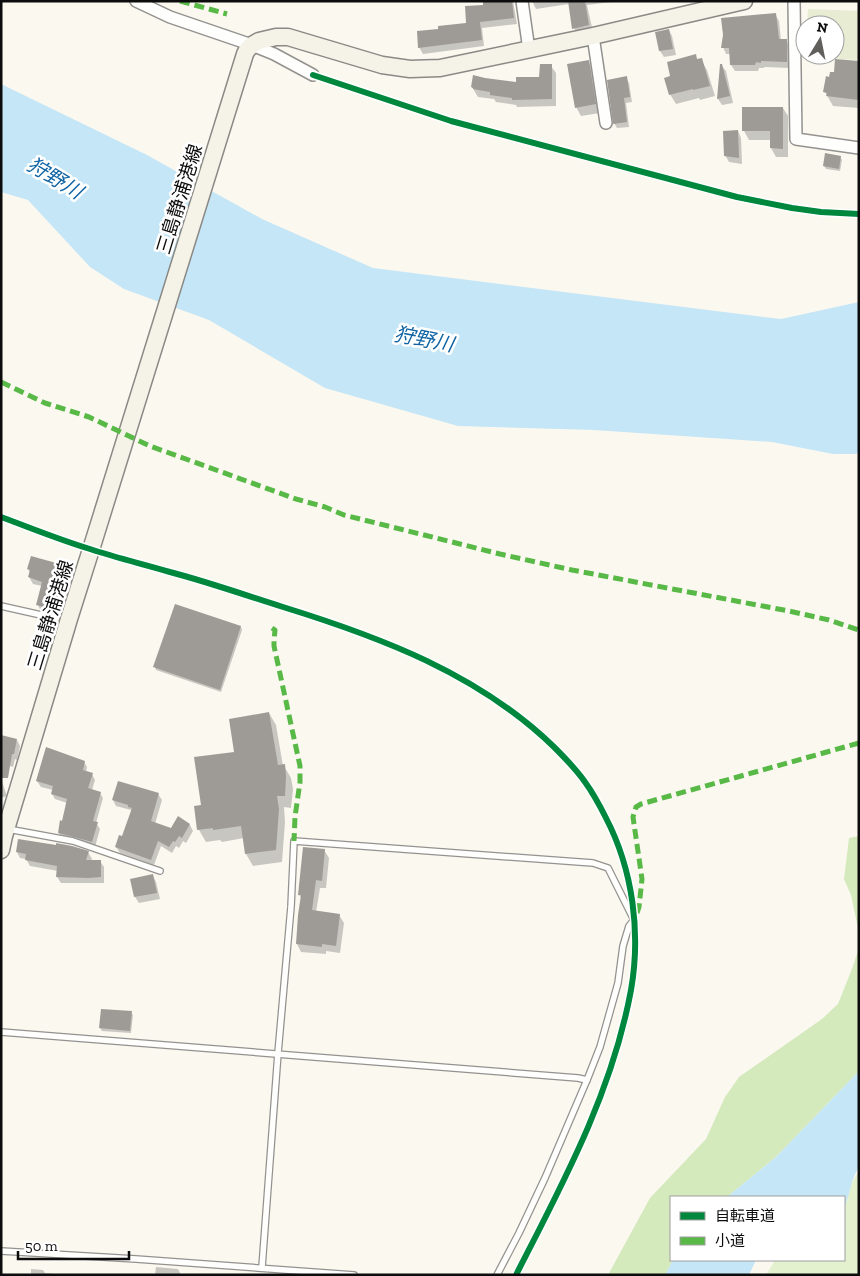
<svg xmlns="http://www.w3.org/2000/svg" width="860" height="1276" font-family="'Zilla Slab','Noto Sans JP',serif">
<rect width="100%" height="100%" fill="#fbf8f0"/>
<!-- green -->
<polygon fill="#e4f1cf" points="859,1171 859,1275 766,1275 775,1260 844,1260 844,1203 853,1181"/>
<!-- forest -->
<g fill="#d4e9bc">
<polygon points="859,836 859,943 858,928 851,895 844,879 849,838"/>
<polygon points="859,948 859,1071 776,1157 727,1197 671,1197 671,1260 673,1260 665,1275 608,1275 650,1198 706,1139 725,1097 739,1077 822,1019 838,1004 852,969"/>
</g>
<!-- cemetery -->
<polygon fill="#e7ecd3" points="808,9 859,11 859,60 806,57 806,55 835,55 835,25 807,25"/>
<!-- water -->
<g fill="#c5e6f6">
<polygon points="1,84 147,155 262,219 373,268 781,319 859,302 859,452 856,454 833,454 772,442 594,430 458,426 325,388 209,320 124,289 90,267 28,200 1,192"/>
<path d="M859,1071V1167C851,1179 850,1195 844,1208V1197H727L776,1157Z"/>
<polygon points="673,1260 756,1260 749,1275 665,1275"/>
</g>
<!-- shadow -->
<g fill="#0003">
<polygon points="484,1 513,1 517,24 482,28 484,46 423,54 419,47 439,30 467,24 485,6"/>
<polygon points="532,1 619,1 587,5 593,32 578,35 574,28 569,4 536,9"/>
<polygon points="775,14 779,21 781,40 786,41 790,47 790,68 764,67 764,68 759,68 758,71 735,71 731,65 730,54 726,54 723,47"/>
<polygon points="669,30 672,36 676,55 664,57 660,51 657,33"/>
<polygon points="698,60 701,60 707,70 715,96 700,100 699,98 676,104 670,94"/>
<polygon points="588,61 593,70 600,113 581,116 576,107"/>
<polygon points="859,63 859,108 833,106 825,92 830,78 835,74"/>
<polygon points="721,65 726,71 733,103 722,105 718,99"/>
<polygon points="551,66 556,73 556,106 517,107 516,105 496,102 494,99 478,97 472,87 517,84 540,78"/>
<polygon points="626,78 629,83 632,102 626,103 629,127 617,128 614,123"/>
<polygon points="783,108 788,116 788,157 776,157 771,148 771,140 749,140 744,131"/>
<polygon points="738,131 741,138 742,164 729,162 725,155"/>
<polygon points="840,157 842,160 840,171 826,169 824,166"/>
<polygon points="66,567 70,574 58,616 41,612 38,605 42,586 33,584 29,577 30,573 28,569"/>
<polygon points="241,627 242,630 221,692 156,670 155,667"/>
<polygon points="269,713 276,725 283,766 284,766 291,778 293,789 291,808 284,807 285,822 282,862 253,866 246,854 244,838 222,842 220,840 206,842 199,830 203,806 235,753"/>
<polygon points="17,740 20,746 17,760 15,759 13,767 1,763"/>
<polygon points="84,762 87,767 86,773 92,774 95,780 92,790 100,793 103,798 96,823 100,829 95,847 62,839 59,833 63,822 67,803 55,799 52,794 53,790 41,787 37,781"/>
<polygon points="1,779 7,796 1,798"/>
<polygon points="158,794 162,800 155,824 172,829 190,825 193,831 186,843 183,841 179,848 176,846 172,853 161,846 154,865 120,853 116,847 123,837 132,812 131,810 116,806 113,800"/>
<polygon points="324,850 329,858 326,888 320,888 316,912 339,915 344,923 340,953 326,951 326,954 301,952 297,944 302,899 299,895"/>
<polygon points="17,852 88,852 92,859 91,861 100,861 104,867 104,883 61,883 57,877 58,871 30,866 26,859 20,858"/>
<polygon points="153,876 156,882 160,899 139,903 135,897"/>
<polygon points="131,1013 133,1015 131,1033 102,1031 100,1028"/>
<polygon points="156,1267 178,1269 181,1275 155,1275"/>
<polygon points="31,1269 43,1270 45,1273 65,1275 31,1275"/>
</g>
<!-- building -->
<g fill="#9e9a96">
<polygon points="483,1 512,1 514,18 480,22 482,40 418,48 417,31 438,29 438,26 466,23 465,6 483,5"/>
<polygon points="568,1 585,1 589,25 572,29"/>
<polygon points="776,13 779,39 787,39 787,62 761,61 761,63 756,62 755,65 730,65 729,48 721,48 723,35 721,18"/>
<polygon points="669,29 673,49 659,51 655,32"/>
<polygon points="696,54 697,59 702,58 710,86 693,90 693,89 669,95 664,78 670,76 667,62"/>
<polygon points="835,59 859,61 859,100 826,96 827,93 823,92 826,76 829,77 830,72 834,72"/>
<polygon points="589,60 596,104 575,108 567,64"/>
<polygon points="540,64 552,64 552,99 512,100 512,98 490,95 490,92 473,89 473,88 471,87 473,75 485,78 516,82 516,77 539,77"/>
<polygon points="720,64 722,64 730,96 717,99"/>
<polygon points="627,76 630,97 624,98 627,122 613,124 607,80"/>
<polygon points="742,107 783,107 783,149 770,148 770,131 742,131"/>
<polygon points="738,130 739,158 724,156 723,131"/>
<polygon points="825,153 841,156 839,169 823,166"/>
<polygon points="31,556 67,566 55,610 36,605 42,582 28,577 30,570 27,569"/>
<polygon points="175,604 241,626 220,690 153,667"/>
<polygon points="269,712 278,765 285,764 286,776 285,796 277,796 279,809 276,850 245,854 241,826 213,830 213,828 197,830 194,806 201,805 194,757 234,752 229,719"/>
<polygon points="1,735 17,739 14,754 12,754 8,778 1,778"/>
<polygon points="46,747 85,761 83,770 93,773 88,788 101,792 93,821 98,822 92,842 74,837 58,833 60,820 62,821 67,799 51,794 53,786 36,781"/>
<polygon points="118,781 159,793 151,821 171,828 178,816 190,824 182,838 179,836 175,842 173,841 169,847 158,841 151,860 115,847 119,835 122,836 132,808 128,807 128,805 112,800"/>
<polygon points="18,839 56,845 56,843 72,846 89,851 86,860 101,860 101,877 88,878 56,877 57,866 25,860 26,854 16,852"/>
<polygon points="303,847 325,849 322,881 316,880 312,910 340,914 336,946 322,944 322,947 296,944 298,915 301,895 298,895"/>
<polygon points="153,874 157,893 134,897 130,879"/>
<polygon points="101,1009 132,1011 130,1031 99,1028"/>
</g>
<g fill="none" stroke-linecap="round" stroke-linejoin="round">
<!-- lane casing -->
<g stroke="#94928f" stroke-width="8">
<g id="lane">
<polyline points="1,606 50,617"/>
<polyline points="8,829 73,841 160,871"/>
<polyline points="1,1032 578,1078 587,1080"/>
<polyline points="1,1251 136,1259 354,1275"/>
<polyline points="262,1267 278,1053 291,907 294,841 593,863 608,868 634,920 629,926 623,946 618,983 600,1047 587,1080 545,1178 519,1233 497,1275"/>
</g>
</g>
<!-- street casing -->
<g stroke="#94928f" stroke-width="14">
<g id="street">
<polyline points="136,1 170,17 252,45 274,54 313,75"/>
<polyline points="522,1 529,50"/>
<polyline points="794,1 796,139 859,148"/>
<polyline points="593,36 606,123"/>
</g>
</g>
<!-- secondary casing -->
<g stroke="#8a8985" stroke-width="19">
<polyline id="secondary" points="1,850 4,836 69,619 94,540 245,54 247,50 252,45 259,41 276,37 288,37 382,65 410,69 440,68 593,36 744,1"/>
</g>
<!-- lane -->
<use href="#lane" stroke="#fefefd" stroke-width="5.5"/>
<!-- street -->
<use href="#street" stroke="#fefefd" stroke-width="11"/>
<!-- secondary -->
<use href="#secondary" stroke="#f5f3e8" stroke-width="16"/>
<!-- quiet -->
<g stroke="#58b947" stroke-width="5" stroke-dasharray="10 5" stroke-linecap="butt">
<polyline points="180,1 227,14"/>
<polyline points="1,382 45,403 89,417 150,446 296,499 325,507 344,515 500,554 572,570 789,611 829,620 859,630"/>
<polyline points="272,628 275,630 274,641 274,646 300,766 300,782 295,817 294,841"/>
<polyline points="637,913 639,907 642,879 633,817 636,807 641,804 859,743"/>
</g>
<!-- cycleway casing -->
<g stroke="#fff" stroke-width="9">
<g id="cycleway">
<polyline points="313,75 451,121 737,197 792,208 821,212 859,214"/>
<path d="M1,517C31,528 60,540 90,549C117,558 143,564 170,572C208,582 245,595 283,607C380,637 479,674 554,747C565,758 576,769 585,782C593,793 600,806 606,818C633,870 641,933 631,990C612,1093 563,1183 516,1275"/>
</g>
</g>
<!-- cycleway -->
<use href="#cycleway" stroke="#00873e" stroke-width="6"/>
</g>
<g text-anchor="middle" stroke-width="5" stroke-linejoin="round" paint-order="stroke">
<!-- street labels -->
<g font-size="19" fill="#0c0c0c" stroke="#fff">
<text transform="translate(179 199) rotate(-73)" y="7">三島静浦港線</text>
<text transform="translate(50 615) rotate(-73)" y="7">三島静浦港線</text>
</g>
<!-- water labels -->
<g font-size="20" font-style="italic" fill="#1064a4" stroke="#fff">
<text transform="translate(55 178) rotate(31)" y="7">狩野川</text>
<text transform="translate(424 339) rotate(11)" y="7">狩野川</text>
</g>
</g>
<!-- border -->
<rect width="860" height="1276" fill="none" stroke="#0c0c0c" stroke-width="5"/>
<!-- legend -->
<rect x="670" y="1196" width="175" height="65" fill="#ffffff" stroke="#9e9e9e"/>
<rect x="680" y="1212" width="25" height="8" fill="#00873e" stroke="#9e9e9e"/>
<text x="715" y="1221" font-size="15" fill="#0c0c0c">自転車道</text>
<rect x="680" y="1237" width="25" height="8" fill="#58b947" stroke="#9e9e9e"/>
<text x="715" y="1246" font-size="15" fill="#0c0c0c">小道</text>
<!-- north arrow -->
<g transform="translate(820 40) rotate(10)"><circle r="24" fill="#ffffff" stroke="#9e9e9e"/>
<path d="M0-4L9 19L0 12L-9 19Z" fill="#605f5c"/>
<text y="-8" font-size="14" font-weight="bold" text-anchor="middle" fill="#0c0c0c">N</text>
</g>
<!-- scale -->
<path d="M18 1251v8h111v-8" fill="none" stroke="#0c0c0c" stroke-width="2.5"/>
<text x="25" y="1251" font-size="15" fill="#0c0c0c" stroke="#ffffff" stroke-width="4" paint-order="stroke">50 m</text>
</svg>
